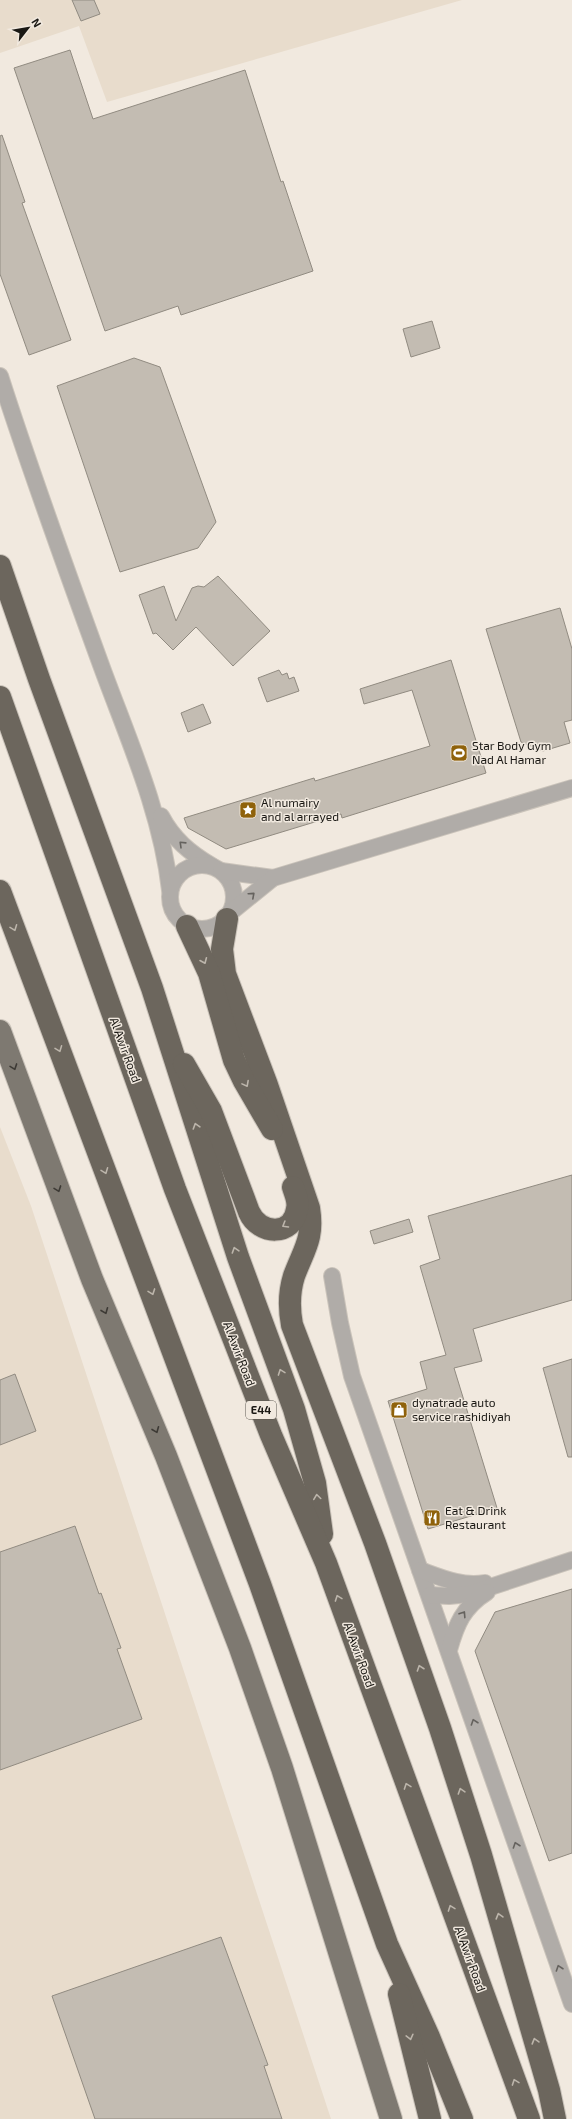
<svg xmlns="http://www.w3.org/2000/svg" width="572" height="2119" font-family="'Exo 2',sans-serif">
<rect width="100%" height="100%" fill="#f1e9df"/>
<!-- built -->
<g fill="#e8dccc">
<polygon points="0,0 462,0 107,102 79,26 0,53"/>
<polygon points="0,1127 31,1206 331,2119 0,2119"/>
</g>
<!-- building -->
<g fill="#c3bcb2" stroke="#918b81">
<polygon points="72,0 94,0 100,14 81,21"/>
<polygon points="70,50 93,119 245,70 281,182 283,181 313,271 181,315 178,306 105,331 14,68"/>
<polygon points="2,135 25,202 22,203 71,340 29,355 0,274 0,136"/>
<polygon points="432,321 440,348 411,357 403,329"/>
<polygon points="134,358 160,367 216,522 198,548 120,572 57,386"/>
<polygon points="218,576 270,631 233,666 196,627 173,650 156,633 153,634 139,595 164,586 176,621 192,588 198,586 204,587"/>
<polygon points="560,608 572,649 572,720 564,722 570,743 543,751 521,742 486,629"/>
<polygon points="451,660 486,773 342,818 341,814 226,849 188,828 184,818 314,778 315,781 430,746 412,690 364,704 360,689"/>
<polygon points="279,670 282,675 287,673 289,679 294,677 299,691 267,702 258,678"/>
<polygon points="203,704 211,723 188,732 181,713"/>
<polygon points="572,1175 572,1300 473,1329 482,1361 454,1368 497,1508 428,1529 388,1401 427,1389 420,1362 446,1355 420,1266 440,1259 428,1216"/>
<polygon points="409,1219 413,1232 374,1244 370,1231"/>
<polygon points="572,1359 572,1457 568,1457 543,1368"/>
<polygon points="15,1374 36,1431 0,1445 0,1380"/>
<polygon points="75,1526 99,1594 101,1593 121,1648 117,1649 142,1719 0,1770 0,1552"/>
<polygon points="572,1589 572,1853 549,1861 475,1651 495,1612"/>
<polygon points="221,1937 268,2065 264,2066 282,2119 95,2119 52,1996"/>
</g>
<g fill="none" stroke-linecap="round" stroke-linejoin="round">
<!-- street casing -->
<g stroke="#cac3ba" stroke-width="18">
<g id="street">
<path d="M0,376C31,473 66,569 101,665C128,739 161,811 170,890"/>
<path d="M161,816C173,839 190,853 212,866"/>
<circle cx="202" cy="897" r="32"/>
<polyline points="221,871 273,878"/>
<polyline points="231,912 273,878 572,788"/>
<polyline points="332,1276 340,1323 352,1376 572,2004"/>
<path d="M420,1570C442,1578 462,1587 485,1583"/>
<polyline points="430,1595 449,1596 469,1594 572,1560"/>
<path d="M449,1650C456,1625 463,1607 487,1592"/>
</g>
</g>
<!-- primary casing -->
<g stroke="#cac3ba" stroke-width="24">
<polyline id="primary" points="0,1031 92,1279 166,1456 240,1648 282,1768 391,2119"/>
</g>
<!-- highway casing -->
<g stroke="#cac3ba" stroke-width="24">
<g id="highway">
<polyline points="0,566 39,679 152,988 238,1257 294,1409 315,1483 322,1534"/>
<polyline points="0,697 175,1189 271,1435 326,1563 529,2119"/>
<polyline points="0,891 260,1584 387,1944 429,2037 462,2119"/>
<path d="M227,919L222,949L225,974L267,1085L309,1208C314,1239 304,1249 294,1276C289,1292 289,1309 292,1325L375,1543L440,1728L481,1855L549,2090L555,2119"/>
<polyline points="187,926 209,973 234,1060 244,1081 272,1129"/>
<path d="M184,1064L211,1111L249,1212C259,1235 293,1237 297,1209C299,1201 295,1194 293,1187"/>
<polyline points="399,1994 430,2119"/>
</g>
</g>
<!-- street -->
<use href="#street" stroke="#b0aca8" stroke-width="16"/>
<!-- primary -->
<use href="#primary" stroke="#7e7971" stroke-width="22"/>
<!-- highway -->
<use href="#highway" stroke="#6c665d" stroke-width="22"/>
</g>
<!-- one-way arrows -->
<defs><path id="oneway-chevron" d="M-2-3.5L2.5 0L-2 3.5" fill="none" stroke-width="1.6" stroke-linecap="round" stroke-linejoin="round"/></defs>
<g stroke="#65625e">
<use href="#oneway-chevron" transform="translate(182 844) rotate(-136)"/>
<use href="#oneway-chevron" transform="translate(252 895) rotate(-42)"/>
<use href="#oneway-chevron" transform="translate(463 1614) rotate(-57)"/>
<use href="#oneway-chevron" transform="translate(474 1722) rotate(-109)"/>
<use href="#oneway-chevron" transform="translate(516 1845) rotate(-109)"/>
<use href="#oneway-chevron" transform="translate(559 1968) rotate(-109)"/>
</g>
<g stroke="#bcb5ab">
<use href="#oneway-chevron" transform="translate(14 928) rotate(69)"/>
<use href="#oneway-chevron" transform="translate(204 961) rotate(67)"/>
<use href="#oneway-chevron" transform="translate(59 1049) rotate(69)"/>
<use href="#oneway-chevron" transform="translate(246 1084) rotate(62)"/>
<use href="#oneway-chevron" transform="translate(196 1126) rotate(-107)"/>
<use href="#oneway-chevron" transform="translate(105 1171) rotate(69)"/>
<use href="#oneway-chevron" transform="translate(285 1225) rotate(149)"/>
<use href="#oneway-chevron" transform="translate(235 1250) rotate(-108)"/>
<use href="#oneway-chevron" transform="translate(152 1292) rotate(70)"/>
<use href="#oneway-chevron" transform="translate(281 1372) rotate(-110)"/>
<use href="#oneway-chevron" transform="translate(317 1497) rotate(-98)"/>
<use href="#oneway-chevron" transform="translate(338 1598) rotate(-110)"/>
<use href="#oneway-chevron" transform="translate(420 1668) rotate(-109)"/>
<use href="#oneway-chevron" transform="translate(407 1786) rotate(-110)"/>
<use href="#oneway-chevron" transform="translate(461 1791) rotate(-108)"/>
<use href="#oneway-chevron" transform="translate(451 1908) rotate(-110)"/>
<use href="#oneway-chevron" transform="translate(499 1916) rotate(-106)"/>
<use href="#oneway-chevron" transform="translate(410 2037) rotate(76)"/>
<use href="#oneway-chevron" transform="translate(535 2041) rotate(-106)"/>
<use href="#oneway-chevron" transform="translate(515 2082) rotate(-110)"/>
</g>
<g stroke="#3d3a35">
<use href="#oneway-chevron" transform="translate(14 1067) rotate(70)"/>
<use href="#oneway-chevron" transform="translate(58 1189) rotate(70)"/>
<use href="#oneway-chevron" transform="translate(105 1311) rotate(68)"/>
<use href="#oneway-chevron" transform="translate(156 1430) rotate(68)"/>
</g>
<!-- icons -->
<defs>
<g id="stadium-square" transform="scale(0.9)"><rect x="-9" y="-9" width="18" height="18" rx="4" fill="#8f620b" stroke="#f1e9df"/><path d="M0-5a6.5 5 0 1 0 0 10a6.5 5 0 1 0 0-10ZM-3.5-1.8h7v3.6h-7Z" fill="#fff"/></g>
<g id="sight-square" transform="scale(0.9)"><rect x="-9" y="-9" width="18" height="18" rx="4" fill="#8f620b" stroke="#f1e9df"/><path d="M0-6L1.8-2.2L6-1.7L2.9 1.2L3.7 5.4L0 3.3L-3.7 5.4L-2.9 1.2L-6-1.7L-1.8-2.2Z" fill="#fff"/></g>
<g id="shop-square" transform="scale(0.9)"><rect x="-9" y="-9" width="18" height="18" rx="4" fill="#8f620b" stroke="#f1e9df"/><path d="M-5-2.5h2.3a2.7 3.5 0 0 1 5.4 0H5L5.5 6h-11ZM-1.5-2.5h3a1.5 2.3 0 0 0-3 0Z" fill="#fff"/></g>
<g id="restaurant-square" transform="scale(0.9)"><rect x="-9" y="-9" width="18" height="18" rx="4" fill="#8f620b" stroke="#f1e9df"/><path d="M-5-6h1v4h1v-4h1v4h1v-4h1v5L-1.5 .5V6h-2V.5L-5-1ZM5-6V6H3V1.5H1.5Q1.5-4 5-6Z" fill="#fff"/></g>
</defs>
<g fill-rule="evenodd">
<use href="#stadium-square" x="459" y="753"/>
<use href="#sight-square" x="248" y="810"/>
<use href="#shop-square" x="399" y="1410"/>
<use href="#restaurant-square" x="432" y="1518"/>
</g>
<g text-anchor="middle" stroke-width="3" stroke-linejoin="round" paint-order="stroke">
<!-- shield labels -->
<rect fill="#f1e9df" stroke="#5a5751" stroke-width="1" x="246" y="1401" width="30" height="18" rx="3"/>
<g font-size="11" font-weight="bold" fill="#1a1814">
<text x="261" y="1414">E44</text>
</g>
<!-- poi labels -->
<g font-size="12" fill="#1a1814" stroke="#f1e9df" text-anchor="start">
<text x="472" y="750">Star Body Gym<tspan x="472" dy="14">Nad Al Hamar</tspan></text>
<text x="261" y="807">Al numairy<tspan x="261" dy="14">and al arrayed</tspan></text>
<text x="412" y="1407">dynatrade auto<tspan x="412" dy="14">service rashidiyah</tspan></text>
<text x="445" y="1515">Eat &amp; Drink<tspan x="445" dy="14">Restaurant</tspan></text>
</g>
<!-- street labels -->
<g font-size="12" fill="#1a1814" stroke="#f1e9df">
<text transform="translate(125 1050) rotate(70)" y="4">Al Awir Road</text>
<text transform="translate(239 1354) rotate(69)" y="4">Al Awir Road</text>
<text transform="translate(359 1655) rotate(70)" y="4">Al Awir Road</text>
<text transform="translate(470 1959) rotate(70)" y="4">Al Awir Road</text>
</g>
</g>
<!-- north arrow -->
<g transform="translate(28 28) rotate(59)" stroke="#f1e9df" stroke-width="3" paint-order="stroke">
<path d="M0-3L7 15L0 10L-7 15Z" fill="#1a1814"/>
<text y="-6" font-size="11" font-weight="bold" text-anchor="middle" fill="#1a1814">N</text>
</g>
</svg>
